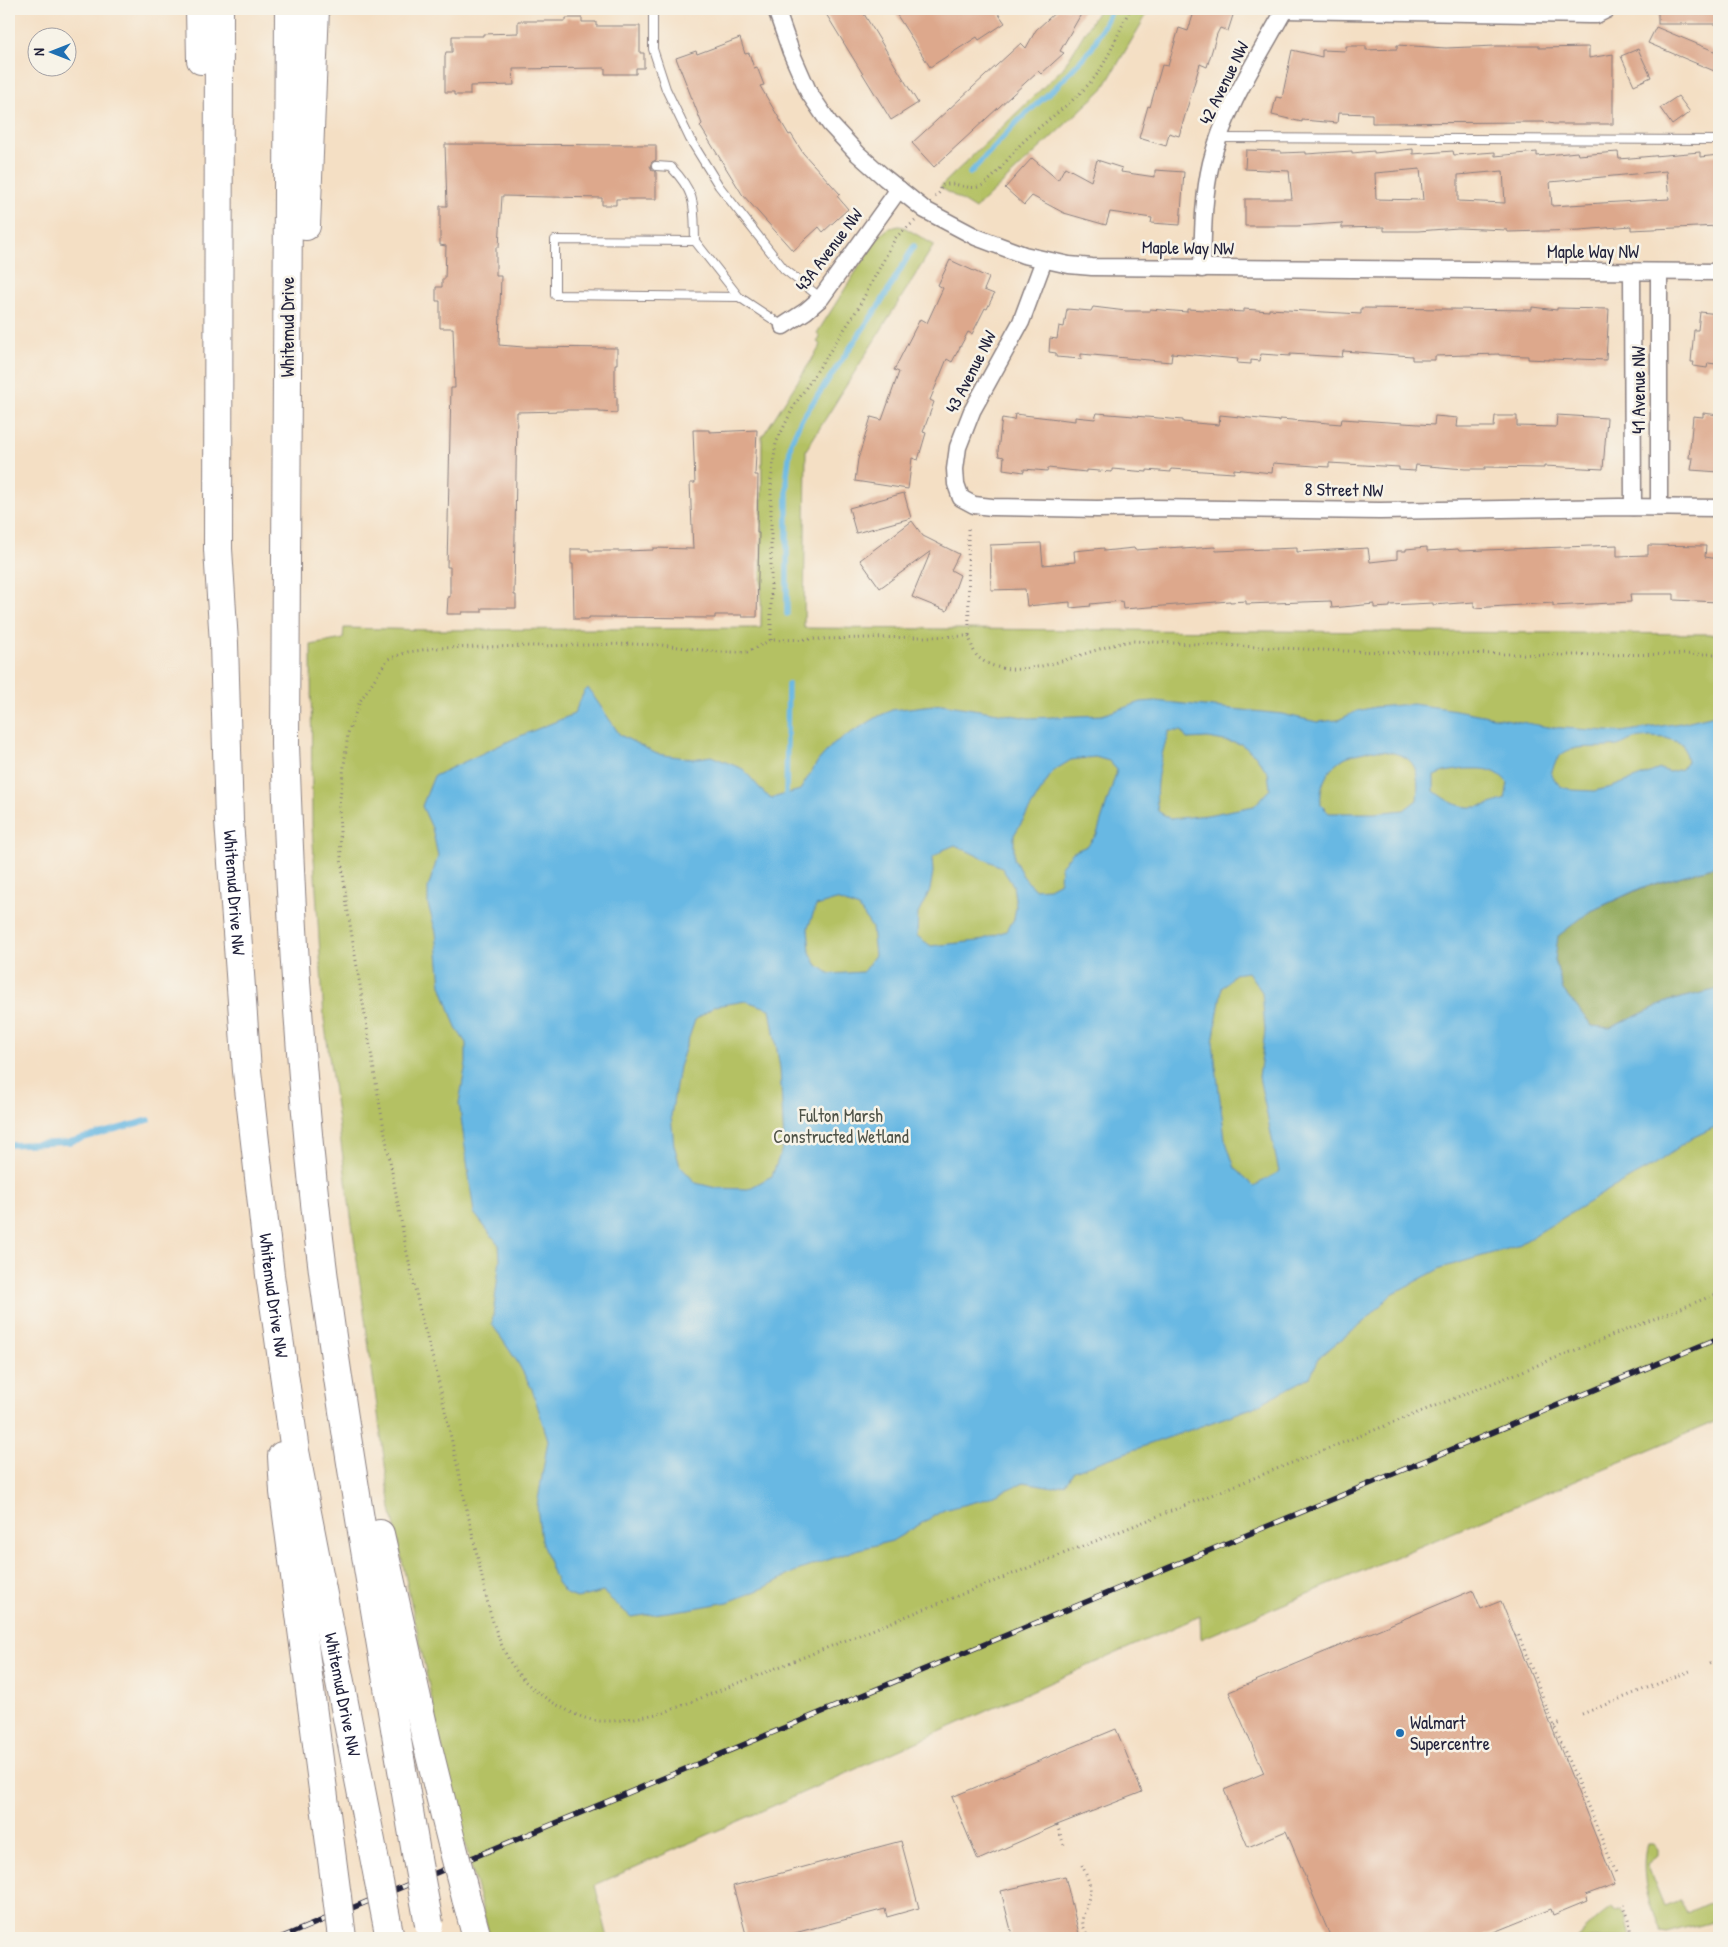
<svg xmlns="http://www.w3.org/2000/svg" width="1728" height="1947" font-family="'Patrick Hand',sans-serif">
<rect width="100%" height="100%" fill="#f7f3e8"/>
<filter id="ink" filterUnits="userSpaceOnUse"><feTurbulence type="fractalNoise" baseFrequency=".02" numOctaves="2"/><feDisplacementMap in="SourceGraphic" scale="10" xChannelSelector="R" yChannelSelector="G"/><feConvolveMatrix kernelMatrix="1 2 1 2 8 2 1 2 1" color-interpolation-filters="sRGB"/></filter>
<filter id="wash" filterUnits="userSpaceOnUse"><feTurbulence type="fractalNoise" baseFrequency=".0096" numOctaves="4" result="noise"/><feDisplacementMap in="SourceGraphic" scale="20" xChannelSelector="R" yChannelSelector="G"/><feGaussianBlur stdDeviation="1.12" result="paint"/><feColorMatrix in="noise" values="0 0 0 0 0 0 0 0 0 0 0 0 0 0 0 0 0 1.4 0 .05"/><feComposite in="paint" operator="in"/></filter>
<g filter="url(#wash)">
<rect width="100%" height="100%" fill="#f4dfc4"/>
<!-- green -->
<g fill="#b4c163" stroke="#6b724f">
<polygon points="1099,9 1150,9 1103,89 975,209 940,187 1063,68"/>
<polygon points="899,226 904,227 934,245 806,450 804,628 1719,634 1719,1420 1201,1639 1200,1616 595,1885 608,1938 490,1938 452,1794 391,1509 324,1019 312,826 311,645 343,639 344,628 432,630 761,628 762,437 821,345 817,342 820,338 817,333 878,237 889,228"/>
<path d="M1647,1845H1653L1657,1850V1856L1647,1864L1664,1906L1680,1900L1687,1914L1719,1900V1919L1667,1933L1661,1932C1649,1912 1639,1868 1647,1845Z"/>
<polygon points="1612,1907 1614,1911 1620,1910 1626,1915 1631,1938 1576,1938 1603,1914"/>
</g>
<!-- forest -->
<polygon fill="#8fa759" stroke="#58644a" points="1719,865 1719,989 1669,1001 1610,1028 1592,1026 1563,990 1555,960 1557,936 1589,912 1642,888"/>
<!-- water -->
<path fill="#67b8e3" stroke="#446d8f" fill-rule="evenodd" d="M588,688L620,735L657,754L693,759L711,756L743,769L765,794L772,798L800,790L818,761L834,743L879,716L892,710L942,704L1029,718L1102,715L1141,702L1155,701L1282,714L1317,722L1338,720L1357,711L1375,707L1412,704L1450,709L1548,727L1621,732L1681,723L1719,714V865L1641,888L1589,912L1558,936L1555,960L1563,990L1592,1026L1610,1028L1669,1001L1719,989V1125L1692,1138L1654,1165L1607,1191L1517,1246L1441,1268L1392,1294L1366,1320L1320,1356L1310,1377L1252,1408L1074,1471L1065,1484L1053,1487L1024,1482L983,1500L944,1510L892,1541L856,1550L794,1572L764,1588L728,1602L689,1609L631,1617L603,1592L577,1598L566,1594L556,1581L541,1541L537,1506L548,1440L532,1389L518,1363L492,1324L500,1259L499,1245L474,1213L459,1103L466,1063V1043L456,1028L441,985L436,932L428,905V888L438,856L432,828L422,806L434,776L513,739L574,714L584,692ZM1169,731H1181L1187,739L1208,738L1241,744L1255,755L1268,773L1270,789L1254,806L1207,815L1170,819L1158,811C1153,785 1161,756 1169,731ZM1650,737L1666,738L1683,744L1687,761L1682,769L1670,772L1660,769L1612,787L1594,791L1572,790L1560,786L1551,775C1559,737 1590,751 1617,746C1622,745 1626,742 1631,740C1637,738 1644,738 1650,737ZM1371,750C1409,753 1421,759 1417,800L1404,810L1375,813H1329L1321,805C1319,785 1327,769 1344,758C1351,754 1363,753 1371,750ZM1095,757L1109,761L1117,770L1097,834L1087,846L1073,852L1061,866L1060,882L1049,888L1034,889L1023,876L1014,859V835L1053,771L1071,760ZM1465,769C1484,769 1494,767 1508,783L1505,799C1476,810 1460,812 1434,791V776L1444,772ZM955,845L1001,867L1013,885L1016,906L1014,919L1006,931L978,941L931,946L917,936L918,914L930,890L933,872L932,858L943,850ZM836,900L859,908L872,928L875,955L863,972L830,974L816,964L810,952L808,928L816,906ZM1248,972L1262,992L1265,1031L1259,1077L1279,1172L1254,1186L1235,1168L1225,1139L1213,1043L1222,988L1234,974ZM746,1001L770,1009L780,1068L784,1143L772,1176L748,1189L716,1188L696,1183L680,1166L674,1145L671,1116L679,1067L695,1020L715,1006Z"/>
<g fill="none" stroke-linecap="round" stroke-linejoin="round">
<!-- stream -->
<g stroke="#67b8e3" stroke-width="5.5">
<polyline points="970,173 1018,121 1058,85 1092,48 1112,9"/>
<polyline points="787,614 787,474 791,442 801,420 882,301 914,246"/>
<polyline points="786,795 788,684"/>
<polyline points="9,1145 69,1142 149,1120"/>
</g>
</g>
<g id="blocks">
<!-- building -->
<g fill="#dda88c" fill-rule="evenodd">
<polygon points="823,9 861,9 918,103 891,120"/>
<polygon points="893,9 995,9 1005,23 979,40 977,37 930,67"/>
<polygon points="1059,9 1084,9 1060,51 1064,53 1041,74 1038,71 934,167 912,143 1021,43 1026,48 1036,30"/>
<polygon points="1195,9 1235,9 1228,31 1220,28 1217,34 1207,67 1200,64 1179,136 1169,133 1166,146 1139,138 1148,106 1150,107 1162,65 1168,66 1179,28 1188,31"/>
<rect x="1658" y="9" width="61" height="15"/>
<polygon points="566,18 582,18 582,22 596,22 596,26 640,26 640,53 644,53 644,68 636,68 636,74 605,74 605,68 513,69 514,85 470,86 470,95 454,95 454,92 445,92 445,56 446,52 452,52 452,36 483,36 483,34 518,33 518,21 566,21"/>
<polygon points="1656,27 1719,53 1719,73 1648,43"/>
<polygon points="740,38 745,54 749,53 754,68 757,67 764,85 760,86 789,135 791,134 803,153 840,194 837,196 848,209 823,232 819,227 793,251 742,194 700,126 702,124 676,58 696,51 697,54"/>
<polygon points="1397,45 1446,48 1496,46 1539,46 1539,48 1589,47 1589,58 1613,54 1613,124 1554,124 1543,122 1372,123 1372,114 1338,113 1337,123 1302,120 1302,122 1272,115 1276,97 1282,98 1292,50 1322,57 1322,50 1346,51 1346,46 1366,46 1366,50 1397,49"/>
<polygon points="1638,49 1651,77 1634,85 1621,56"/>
<polygon points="1678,96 1690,112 1672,125 1660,108"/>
<polygon points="445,144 656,145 656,160 652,162 650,166 652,170 656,172 656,199 616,199 616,205 602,205 602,198 502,196 499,247 496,247 496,276 501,276 499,345 523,347 617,348 617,364 615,364 615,397 617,397 617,413 599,412 599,410 563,410 563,411 517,412 514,595 516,595 516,608 482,608 482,612 462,612 462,614 447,614 448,597 450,597 450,567 447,567 451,388 455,388 453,328 440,328 440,301 436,301 436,287 442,287 442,279 445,279 446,246 440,245 440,206 447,206"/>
<path d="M1413,149V154L1453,151L1454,155L1495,152V156L1537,152V156L1577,152L1578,155L1618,152L1619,159L1700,152V157L1719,155V226L1631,230V226L1580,230L1508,232L1507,230L1458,228L1418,231H1384V227L1342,228V223L1297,226H1245V199H1292L1289,171L1245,169L1246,150L1281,151V153L1306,152V154L1352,151V153L1374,151V153ZM1420,169L1423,200L1376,199L1375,173ZM1503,171L1505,203L1458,201V175ZM1666,171L1669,199L1552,206L1550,182Z"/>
<polygon points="1032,158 1058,180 1065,167 1091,181 1097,160 1122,168 1121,172 1155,177 1155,170 1184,172 1180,225 1151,223 1152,218 1110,212 1106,225 1064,213 1032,196 1024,205 1005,188"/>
<polygon points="950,260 989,278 984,290 994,294 987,309 985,308 972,334 968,332 952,362 947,359 930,400 934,402 923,432 926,433 918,460 912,458 908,489 855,481 858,459 871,417 882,420 899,372 894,370 920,319 927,323 943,288 938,285"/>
<polygon points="1093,307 1126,311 1150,311 1150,309 1187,312 1187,309 1244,312 1244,309 1269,311 1269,309 1361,314 1361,308 1532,310 1532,307 1557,310 1557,308 1609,309 1606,360 1576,359 1576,360 1549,359 1549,360 1528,359 1528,356 1499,355 1499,354 1435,356 1435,360 1412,360 1412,356 1343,351 1342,357 1290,354 1290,356 1261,354 1260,361 1251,360 1251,364 1237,363 1238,359 1172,353 1171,362 1081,354 1081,359 1056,357 1056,353 1049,352 1050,338 1057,339 1059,326 1064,327 1067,309 1091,311"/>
<polygon points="1700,312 1719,314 1719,328 1716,364 1708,363 1707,368 1693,366 1694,362 1691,362 1694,330 1698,330"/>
<polygon points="1097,413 1183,420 1183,422 1219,425 1220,415 1280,421 1280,419 1341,424 1342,419 1434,425 1435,416 1458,418 1457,427 1494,427 1495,416 1517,416 1517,426 1556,427 1557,415 1607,418 1603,469 1544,466 1544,468 1485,467 1485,469 1465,469 1416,465 1415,471 1399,470 1399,467 1329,463 1329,467 1273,463 1272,473 1234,469 1234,473 1171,469 1171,472 1147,470 1147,472 1112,469 1112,472 1086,470 1086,472 1048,468 1047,471 1024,469 1024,472 1003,469 1004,457 999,456 998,451 1002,418 1014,420 1015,414 1075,421 1075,417 1095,419"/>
<polygon points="1703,413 1719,415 1719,472 1691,470 1693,458 1689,458 1693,416 1703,417"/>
<polygon points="693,430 709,430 709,432 757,430 755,475 758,475 757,533 759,533 757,617 742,617 742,615 715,615 715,618 589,617 589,619 574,619 573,564 571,564 571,549 589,549 589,551 624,551 653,550 653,548 693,549 690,483 695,483"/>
<polygon points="904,493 911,518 856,533 849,508"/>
<polygon points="912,521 923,536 959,554 951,570 960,575 947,611 912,597 931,551 880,588 860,560"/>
<polygon points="1041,543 1043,565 1075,562 1074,551 1104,548 1104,551 1134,548 1135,550 1182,547 1182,549 1215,547 1216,551 1297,548 1297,552 1368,548 1370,562 1397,559 1397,551 1406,551 1406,549 1427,547 1427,551 1458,549 1459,551 1617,545 1617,556 1648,555 1648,545 1706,546 1705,557 1719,559 1719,602 1674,600 1674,594 1630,594 1631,602 1553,606 1553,603 1474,608 1474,602 1433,605 1433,603 1390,605 1390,607 1374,608 1374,604 1332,608 1331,601 1246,604 1246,601 1230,602 1230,601 1123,609 1122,601 1090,604 1091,606 1070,608 1070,602 1027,606 1025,589 991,590 990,545"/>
<polygon points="1473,1590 1481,1609 1501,1601 1615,1884 1585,1895 1587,1901 1553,1915 1551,1909 1479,1938 1331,1938 1286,1831 1248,1847 1224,1790 1264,1773 1229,1692"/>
<polygon points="1116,1729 1142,1792 1057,1825 978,1860 952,1797"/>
<polygon points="901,1841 919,1908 887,1917 885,1909 776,1938 747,1938 733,1886"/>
<polygon points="1065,1876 1080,1938 1013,1938 1001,1891"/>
</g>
</g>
</g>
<g filter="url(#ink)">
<use href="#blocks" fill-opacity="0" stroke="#8b8080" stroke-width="1"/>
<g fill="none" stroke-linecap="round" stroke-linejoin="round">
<!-- service casing -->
<g stroke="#8b8080" stroke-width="10">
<g id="service">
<polyline points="653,9 653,49 666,89 690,139 719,186 784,269 821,298"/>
<polyline points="1219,138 1719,140"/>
<path d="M656,166L671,167C697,194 694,206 695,241"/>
<polyline points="739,297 695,241 555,240 555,295 739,297 783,326"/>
</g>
</g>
<!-- minor casing -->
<g stroke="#8b8080" stroke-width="19">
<g id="minor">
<polyline points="776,9 791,52 809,93 830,124 858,154 885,178 925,210 976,237 1024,255 1069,265 1092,267 1719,272"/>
<polyline points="1284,10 1589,15 1596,15 1608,9"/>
<polyline points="1044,260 1021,322 972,411 958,447 955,469 956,484 961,498 974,505 992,507 1097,509 1152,508 1380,511 1619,507 1719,508"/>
<path d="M1202,269C1203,233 1203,197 1211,163C1225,107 1258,58 1285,9"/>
<polyline points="1632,273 1633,507"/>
<polyline points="1659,273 1659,507"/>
<polyline points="783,326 806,311 821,298 899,189"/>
</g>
</g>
<!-- motorway casing -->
<g stroke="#8b8080" stroke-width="30">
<g id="motorway">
<polyline points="200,9 201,60"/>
<path id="s1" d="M219,9L218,549L224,643L229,821L247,1071L270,1275L295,1451L378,1877"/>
<path d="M289,9L285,744C291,923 301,1101 324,1279C350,1473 385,1666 417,1859"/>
<polyline points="306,226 315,9"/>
<polyline points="282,1456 284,1492 337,1897"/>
<polyline points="380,1534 427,1743 452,1844"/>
<polyline points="466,1898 477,1938"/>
</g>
</g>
<!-- path -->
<g stroke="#8b8080" stroke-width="3" stroke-dasharray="1 4" stroke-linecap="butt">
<path d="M935,197L940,192V187C952,178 967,192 981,186C995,179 1009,156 1021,144C1044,121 1074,103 1095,77C1108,60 1120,29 1130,9"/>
<polyline points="968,529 969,636"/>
<polyline points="771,640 771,480 776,443 794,406 857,310 896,237 915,221"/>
<path d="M1719,654L1562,655L1345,651L1132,641C1090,646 1016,690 978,657C973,652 971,643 969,636L771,640L747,652H719L662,645L631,644L436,648L408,652L388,659L360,701L348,733L339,807L341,857L347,906L379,1101L406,1248L422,1320L437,1374L489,1609C504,1659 517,1685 565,1709C575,1715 590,1721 601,1721C621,1722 643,1716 663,1713L1719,1293"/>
<polyline points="1515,1636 1518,1634 1554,1726 1617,1875"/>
<polyline points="1710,1663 1719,1659"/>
<polyline points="1582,1714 1690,1671"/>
<polyline points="1554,1726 1561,1723"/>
<polyline points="1057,1825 1064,1845"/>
<path d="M1082,1865C1085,1873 1091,1883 1090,1892C1087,1912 1075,1919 1090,1938"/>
<polyline points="1623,1905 1629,1919 1631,1938"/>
</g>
<!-- service -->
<use href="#service" stroke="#fff" stroke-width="8"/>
<!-- minor -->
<use href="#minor" stroke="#fff" stroke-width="16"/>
<!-- motorway -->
<use href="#motorway" stroke="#fff" stroke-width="28"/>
<!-- rail casing -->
<g stroke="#22223b" stroke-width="5.5">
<polyline id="rail" points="280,1938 1719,1338"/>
</g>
<!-- rail -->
<use href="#rail" stroke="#f7f3e8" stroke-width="4" stroke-dasharray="11" stroke-linecap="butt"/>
<!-- motorway-bridge casing -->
<g stroke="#8b8080" stroke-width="30" stroke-linecap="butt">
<g id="motorway-bridge">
<polyline points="452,1844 466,1898"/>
<polyline points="417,1859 429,1924"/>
<polyline points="378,1877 390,1938"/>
<polyline points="337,1897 342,1938"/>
</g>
</g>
<!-- motorway-bridge -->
<use href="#motorway-bridge" stroke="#fff" stroke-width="28"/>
</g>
</g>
<!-- markers -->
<circle fill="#1f6fb2" stroke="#f7f3e8" stroke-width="2" cx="1400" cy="1733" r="5"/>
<g text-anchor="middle" stroke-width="5" stroke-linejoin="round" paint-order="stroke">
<!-- street labels -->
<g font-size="18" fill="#22223b" stroke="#f7f3e8">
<text transform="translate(1224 83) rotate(-64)" y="6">42 Avenue NW</text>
<text transform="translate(1188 248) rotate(1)" y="6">Maple Way NW</text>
<text transform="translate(829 250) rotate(-53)" y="6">43A Avenue NW</text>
<text x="1593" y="258">Maple Way NW</text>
<text transform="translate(288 327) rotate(-90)" y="6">Whitemud Drive</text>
<text transform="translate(971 372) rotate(-63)" y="6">43 Avenue NW</text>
<text transform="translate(1639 390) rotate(-90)" y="6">41 Avenue NW</text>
<text transform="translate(1344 490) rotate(1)" y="6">8 Street NW</text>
<text dy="6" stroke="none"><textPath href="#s1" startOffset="884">Whitemud Drive NW</textPath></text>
<text dy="6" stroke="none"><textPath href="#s1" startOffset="1289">Whitemud Drive NW</textPath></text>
<text dy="6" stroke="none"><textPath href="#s1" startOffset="1694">Whitemud Drive NW</textPath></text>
</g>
<!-- park labels -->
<g font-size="18" fill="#4e5247" stroke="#f7f3e8">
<text x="841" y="1122">Fulton Marsh<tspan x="841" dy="21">Constructed Wetland</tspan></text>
</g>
<!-- poi labels -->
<g font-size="18" fill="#22223b" stroke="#f7f3e8" text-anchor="start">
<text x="1410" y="1729">Walmart<tspan x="1410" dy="21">Supercentre</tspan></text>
</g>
</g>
<!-- margin -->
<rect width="1728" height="1947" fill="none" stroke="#f7f3e8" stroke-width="30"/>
<!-- north arrow -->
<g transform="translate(52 52) rotate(270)"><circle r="24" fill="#f7f3e8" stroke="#a29fa3"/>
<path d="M0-4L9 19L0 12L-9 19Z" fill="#1f6fb2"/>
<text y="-8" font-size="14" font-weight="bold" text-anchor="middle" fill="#22223b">N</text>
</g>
</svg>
